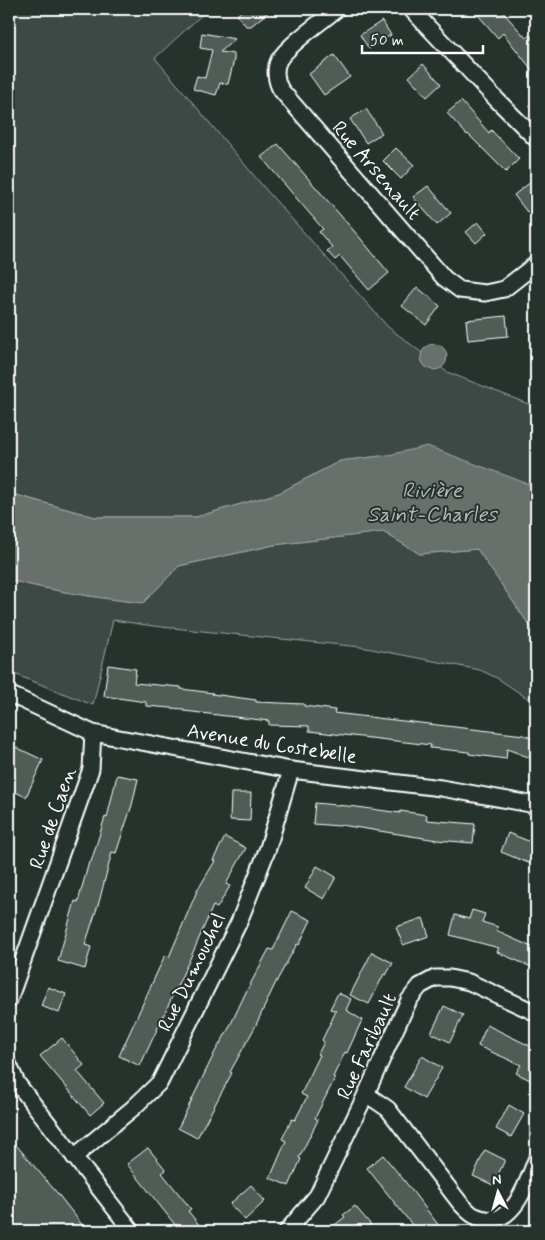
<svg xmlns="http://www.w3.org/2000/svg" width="545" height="1240" font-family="Mynerve,sans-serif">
<rect width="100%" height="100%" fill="#26332d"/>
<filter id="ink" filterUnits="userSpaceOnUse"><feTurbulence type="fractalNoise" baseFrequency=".02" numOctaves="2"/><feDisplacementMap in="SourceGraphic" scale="10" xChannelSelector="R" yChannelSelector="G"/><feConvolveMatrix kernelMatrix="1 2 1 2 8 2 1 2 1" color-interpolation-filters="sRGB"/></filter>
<g filter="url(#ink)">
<!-- green -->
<g fill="#3e4944" stroke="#9ea4a2">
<polygon points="9,9 208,9 155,58 267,191 388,327 447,372 536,407 536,489 531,485 389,455 340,461 279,493 196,517 95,517 9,493"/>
<path d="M383,532L420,554L477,549L536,635V704L497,678L480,670L361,647L153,626L113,620L93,705L9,672V580C53,591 98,598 143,603L179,566L274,545Z"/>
</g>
<!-- water -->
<g fill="#67706c" stroke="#a4a9a7">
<circle cx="434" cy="357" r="13"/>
<path d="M427,446L531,485L536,489V635L477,549L420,554L383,532L274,545L179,566L143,603C98,598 53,591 9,580V493L95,517H196L279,493L340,461L389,455Z"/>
</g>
<!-- building -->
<g fill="#515c57" stroke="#fff">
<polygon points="244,9 272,9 251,26 246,26 237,15"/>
<polygon points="486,9 500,9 526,38 530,35 536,44 536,75 503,33 498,38 478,15"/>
<polygon points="382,21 391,35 369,49 360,35"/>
<polygon points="202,33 235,39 220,52 234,54 234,60 228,84 220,83 216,95 193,89 197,76 205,78 212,50 200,48"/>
<polygon points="334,55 350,77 324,95 309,74"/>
<polygon points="423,64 441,84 427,97 409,77"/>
<polygon points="461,101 489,133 491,130 519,159 506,172 468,134 467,135 447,113"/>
<polygon points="366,109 382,133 366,143 350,119"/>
<polygon points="278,144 361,239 389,273 369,290 340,256 335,260 327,251 332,247 319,232 323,229 261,157"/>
<polygon points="396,148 414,165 401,179 383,161"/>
<polygon points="536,178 536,205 527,212 514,195"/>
<polygon points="428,186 451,213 437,225 413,197"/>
<polygon points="478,222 487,233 476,243 466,232"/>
<polygon points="417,287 440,306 426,325 402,306"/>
<polygon points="506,316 508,336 468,340 466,320"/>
<polygon points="108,665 136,669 134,683 181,687 181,689 213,693 212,694 256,700 256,702 304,704 304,706 335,710 334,713 524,735 536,740 536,760 507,749 506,759 469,754 469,752 430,748 431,745 309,731 309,726 269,725 269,721 184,711 184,709 146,706 146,702 104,696"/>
<polygon points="9,744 43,760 26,797 9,789"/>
<polygon points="117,775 138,779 132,805 116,853 112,852 99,902 85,945 91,947 85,969 58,961 75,901 78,902 89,862 91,862 105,817 107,818"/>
<polygon points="231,793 251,793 250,821 230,820"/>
<polygon points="315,803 357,807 400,813 400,811 427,815 426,820 475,824 473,843 437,840 341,825 340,826 313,824"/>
<polygon points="508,833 536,844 536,866 501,852"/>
<polygon points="225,837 246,848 226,884 230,886 217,908 213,906 194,950 140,1066 119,1056 165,955 169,957 197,891 215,861 213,860"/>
<polygon points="317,866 336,877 324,899 305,888"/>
<polygon points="472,910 485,914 482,922 498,927 496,931 536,949 536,969 497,952 499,948 450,935 455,915 469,919"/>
<polygon points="292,911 311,920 299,945 297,944 275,984 255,1027 230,1072 232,1073 197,1138 178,1128 215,1052 228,1030 245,994 269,949 273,950"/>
<polygon points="423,918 429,936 403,945 396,927"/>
<polygon points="372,952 393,963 386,975 384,974 369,1004 350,995"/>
<polygon points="48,987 66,994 59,1013 41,1006"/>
<polygon points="338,993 351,999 346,1010 362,1020 347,1053 345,1052 333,1077 335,1078 315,1118 318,1120 299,1158 301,1159 289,1186 270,1178 286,1141 282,1139 292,1119 295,1120 307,1097 301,1094 320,1055 318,1054 324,1042 322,1040 336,1011 330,1009"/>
<polygon points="444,1006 463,1015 450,1042 431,1033"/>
<polygon points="487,1025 536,1049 536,1083 516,1073 521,1065 478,1046"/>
<polygon points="62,1038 84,1065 77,1071 104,1103 90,1115 40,1056"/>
<polygon points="422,1056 442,1068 424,1099 404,1087"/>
<polygon points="509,1105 524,1114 511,1137 496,1129"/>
<polygon points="16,1145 58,1194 87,1231 21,1231 9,1216 9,1151"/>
<polygon points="148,1148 166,1170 162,1173 191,1209 188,1211 204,1231 180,1231 127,1164"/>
<polygon points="485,1150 505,1160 493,1185 473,1176"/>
<polygon points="383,1155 403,1179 443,1231 417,1231 367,1168"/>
<polygon points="251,1185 265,1201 245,1220 230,1204"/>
<polygon points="355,1206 371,1225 363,1231 327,1231 345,1217 343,1215"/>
</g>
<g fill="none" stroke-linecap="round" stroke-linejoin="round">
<!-- street casing -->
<g stroke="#fff" stroke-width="19">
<g id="street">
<path d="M337,9C321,22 289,44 279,60C274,69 276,82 281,90L444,278L460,290L485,293L504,289L536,264"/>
<polyline points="411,9 497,100 536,139"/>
<polyline points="9,694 93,733 291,770 441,788 530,804 536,807"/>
<polyline points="9,1000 91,769 93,733"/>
<polyline points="9,1065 17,1083 132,1231"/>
<path d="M366,1094L388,1109L460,1203C465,1208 470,1214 475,1216C512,1233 526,1185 536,1160"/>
<polyline points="74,1157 133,1108 160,1082 239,922 268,848 291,770"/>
<polyline points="287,1231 317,1196 366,1094 409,1000 420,986 435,978 450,978 469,982 536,1013"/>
</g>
</g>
<!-- street -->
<use href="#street" stroke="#26332d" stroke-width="15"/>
</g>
</g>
<g text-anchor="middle" stroke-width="4" stroke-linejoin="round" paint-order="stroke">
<!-- street labels -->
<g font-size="20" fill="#fff" stroke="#26332d">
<text transform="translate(377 170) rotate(49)" y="7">Rue Arsenault</text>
<text transform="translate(272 743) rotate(9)" y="7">Avenue du Costebelle</text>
<text transform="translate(52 818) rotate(-71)" y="7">Rue de Caen</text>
<text transform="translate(191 972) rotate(-64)" y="7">Rue Dumouchel</text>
<text transform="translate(366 1046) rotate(-65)" y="7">Rue Faribault</text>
</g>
<!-- water labels -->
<g font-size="21" font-style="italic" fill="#b3b8b6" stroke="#26332d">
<text x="432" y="497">Rivière<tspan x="432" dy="24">Saint-Charles</tspan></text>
</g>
</g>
<!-- margin -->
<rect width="545" height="1240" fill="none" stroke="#26332d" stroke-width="30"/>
<rect x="15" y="15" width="515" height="1210" fill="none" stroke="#fff" stroke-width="2" filter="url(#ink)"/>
<!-- north arrow -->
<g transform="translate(498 1192) rotate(354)" stroke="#26332d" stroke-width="4" paint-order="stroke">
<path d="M0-4L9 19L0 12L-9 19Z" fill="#ffffff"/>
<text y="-8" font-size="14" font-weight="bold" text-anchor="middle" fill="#ffffff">N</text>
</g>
<!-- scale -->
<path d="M362 45v8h121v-8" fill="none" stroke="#ffffff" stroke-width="2.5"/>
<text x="370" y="45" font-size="15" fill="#ffffff" stroke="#26332d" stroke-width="4" paint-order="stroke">50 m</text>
</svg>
